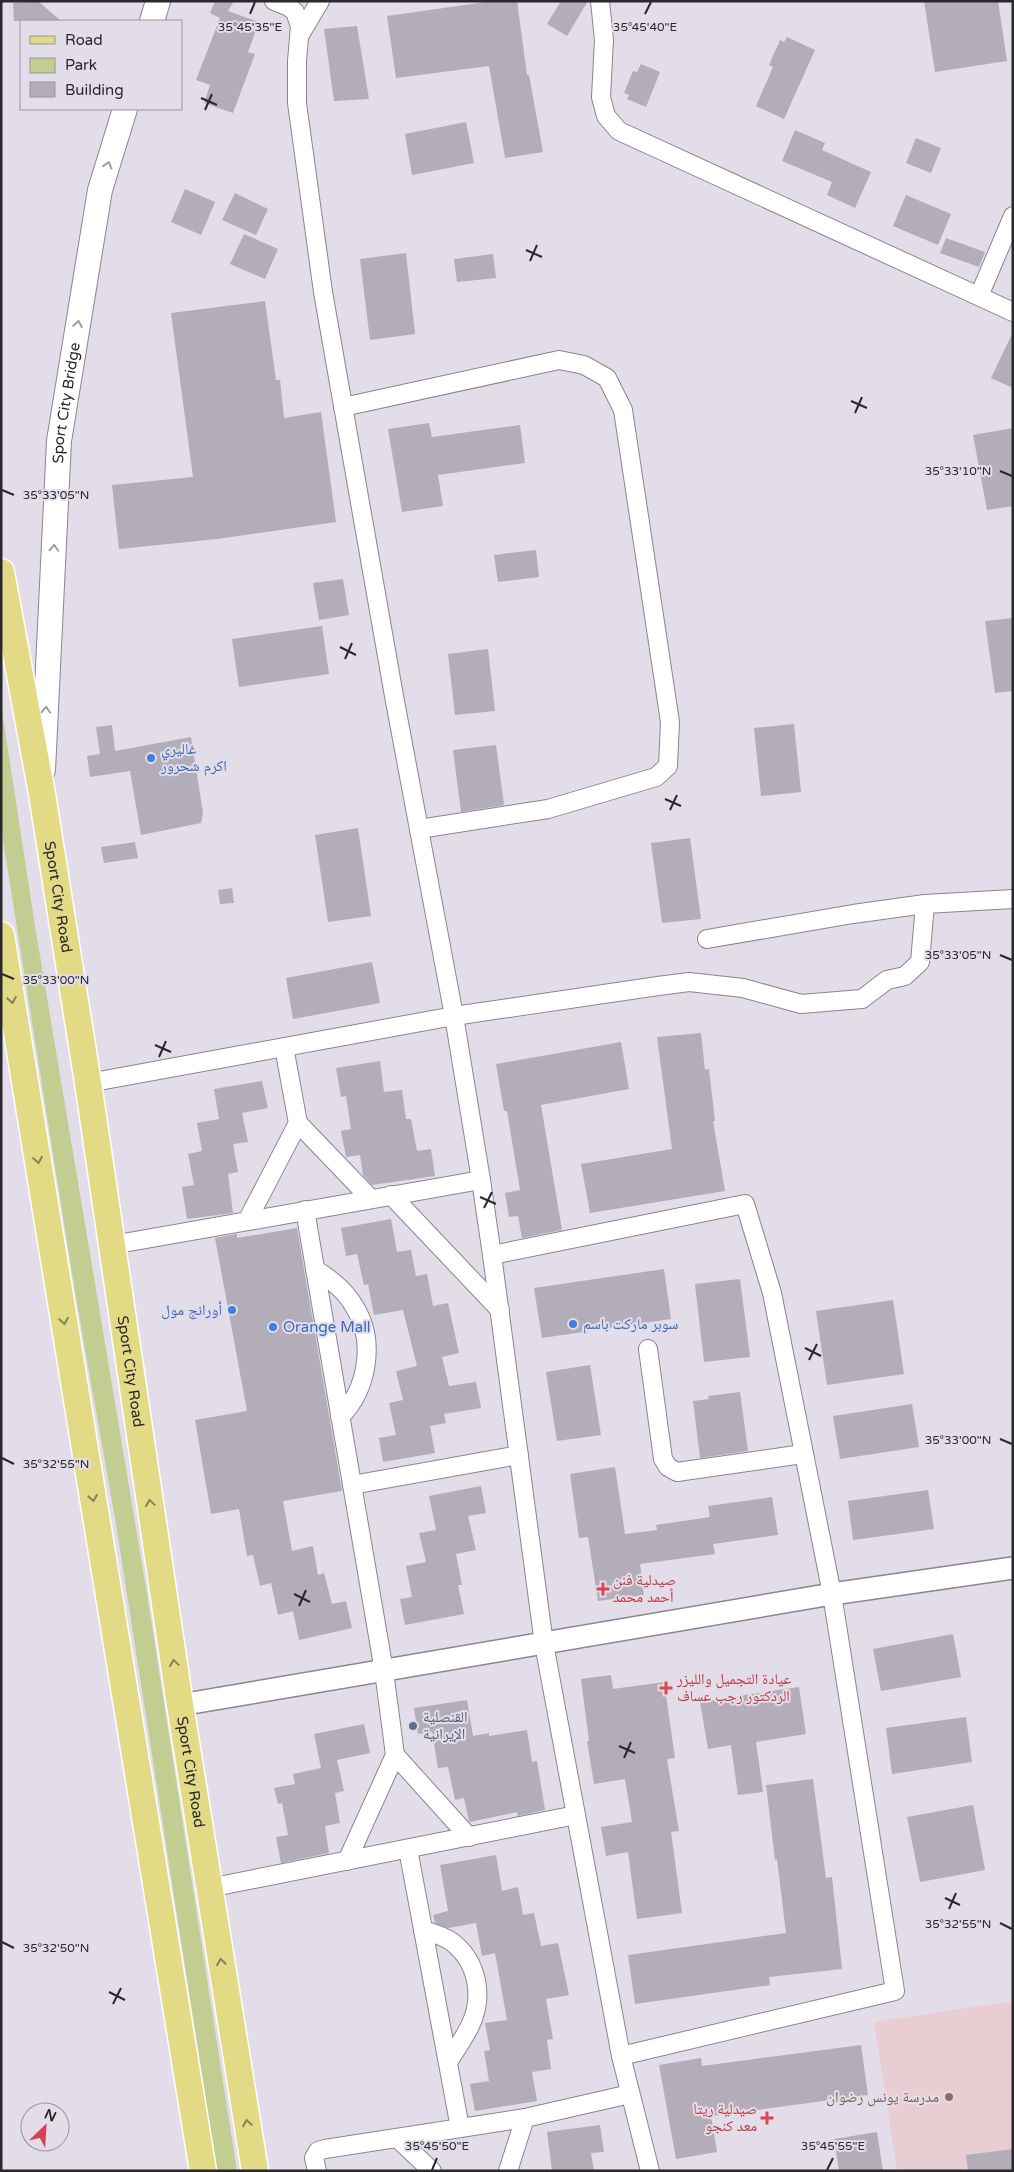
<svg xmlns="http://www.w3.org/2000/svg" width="1014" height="2172" font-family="'Varela Round','Noto Naskh Arabic',sans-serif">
<rect width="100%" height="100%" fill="#e2dde8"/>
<!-- education -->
<polygon fill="#e8ced2" points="1013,2001 1013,2171 897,2171 874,2022"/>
<!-- green -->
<polygon fill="#c2ce91" points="1,704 35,926 147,1594 237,2171 217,2171 116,1524 76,1298 1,828"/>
<!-- building -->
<g fill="#b2adb8">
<polygon points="38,1 61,21 14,21 13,3"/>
<polygon points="215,1 234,1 228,11 259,22 248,52 255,54 233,113 204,103 210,85 196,80 220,18 210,13"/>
<polygon points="493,1 517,1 527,75 529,75 543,152 505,158 489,66 396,78 387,16"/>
<polygon points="561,1 588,1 567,36 547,24"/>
<polygon points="924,1 998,1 1007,61 935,72"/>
<polygon points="357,26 369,99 334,101 324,29"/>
<polygon points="787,37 815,50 784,119 756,106 773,67 769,65 780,40 784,42"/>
<polygon points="641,64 660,72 646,107 627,99 629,95 624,93 633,71 637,72"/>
<polygon points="466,122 474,163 412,175 405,134"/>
<polygon points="795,130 825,143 822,150 871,172 855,208 827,195 832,182 782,161"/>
<polygon points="916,138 941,148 931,173 906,163"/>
<polygon points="185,189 215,202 201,235 171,222"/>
<polygon points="235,193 268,209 256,235 222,220"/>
<polygon points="906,195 951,214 938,245 893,226"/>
<polygon points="244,234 278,249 265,279 230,264"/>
<polygon points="946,238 985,252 979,267 940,253"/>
<polygon points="406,253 415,334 370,340 360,259"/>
<polygon points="493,254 496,278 457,282 454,259"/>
<polygon points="265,301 276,380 280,380 284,418 321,412 336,522 217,539 119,549 112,485 193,477 171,313"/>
<polygon points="1013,332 1013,388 991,378"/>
<polygon points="429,423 432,437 520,425 525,463 438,475 443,506 402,512 388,429"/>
<polygon points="1013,428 1013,506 987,510 973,435"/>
<polygon points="536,550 539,577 498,582 494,555"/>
<polygon points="343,579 349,615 319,620 313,583"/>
<polygon points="1013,618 1013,691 995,693 985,621"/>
<polygon points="322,626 329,674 239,687 232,639"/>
<polygon points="488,649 495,711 455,715 448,654"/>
<polygon points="794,724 801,792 761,796 754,728"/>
<polygon points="112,725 115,751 191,737 203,813 201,823 141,835 130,771 90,777 87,756 100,754 96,727"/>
<polygon points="496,745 504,805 461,812 453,750"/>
<polygon points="358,828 371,916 328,922 315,835"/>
<polygon points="690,838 701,919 662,923 651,843"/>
<polygon points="135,842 138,858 104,863 101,847"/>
<polygon points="232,888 234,903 220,904 218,890"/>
<polygon points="372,962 380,1003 293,1019 286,978"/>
<polygon points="701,1033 705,1070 709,1069 715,1121 713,1121 725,1191 590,1213 581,1164 672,1149 657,1037"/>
<polygon points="621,1042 629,1089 541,1105 562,1230 522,1238 518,1216 509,1217 505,1193 520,1190 507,1111 504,1111 496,1064"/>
<polygon points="380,1061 384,1092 402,1090 406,1119 411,1119 417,1151 431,1149 435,1176 372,1185 363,1175 360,1155 346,1157 341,1131 351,1129 346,1096 341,1097 336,1068"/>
<polygon points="262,1081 268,1108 242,1113 248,1142 233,1144 238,1172 228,1174 233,1213 187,1219 182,1187 194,1185 188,1154 202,1151 197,1123 219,1119 214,1089"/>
<polygon points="391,1219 397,1252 411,1250 416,1276 427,1274 433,1306 448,1303 459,1353 442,1357 449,1386 476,1382 481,1408 444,1414 446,1423 430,1426 435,1453 383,1462 379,1438 396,1435 389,1403 403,1400 396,1371 417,1366 403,1310 374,1315 368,1284 364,1285 357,1254 346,1256 341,1228"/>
<polygon points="297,1228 342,1491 283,1501 292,1551 313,1546 318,1575 324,1573 332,1604 346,1601 352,1628 299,1640 293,1611 278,1615 271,1583 260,1586 253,1555 247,1556 239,1509 211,1514 195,1420 247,1411 215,1238 237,1234 237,1238"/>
<polygon points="664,1269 671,1319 542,1338 534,1288"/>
<polygon points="740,1279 750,1357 704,1362 695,1284"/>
<polygon points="893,1300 904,1374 827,1385 816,1311"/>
<polygon points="590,1365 601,1435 557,1441 546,1372"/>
<polygon points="740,1392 748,1451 700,1458 693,1401 709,1399 708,1396"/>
<polygon points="912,1404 919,1447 840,1459 833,1416"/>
<polygon points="615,1467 625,1534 657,1530 656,1525 710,1517 708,1506 772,1497 778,1535 713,1544 715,1554 640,1564 644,1595 598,1601 588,1537 579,1538 570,1474"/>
<polygon points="481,1486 486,1513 468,1516 476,1550 456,1554 462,1585 458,1585 464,1614 405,1625 400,1599 412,1597 406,1566 426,1562 419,1533 436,1530 429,1496"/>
<polygon points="928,1490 934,1529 853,1540 848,1501"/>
<polygon points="953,1634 961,1677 881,1691 873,1649"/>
<polygon points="611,1675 613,1689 664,1682 675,1758 667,1759 679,1831 671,1832 682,1913 637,1919 628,1852 606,1856 601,1827 632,1822 625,1779 594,1784 587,1741 589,1741 581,1679"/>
<polygon points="799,1687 806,1734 756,1742 763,1792 738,1795 731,1745 708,1749 700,1702"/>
<polygon points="467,1700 473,1736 489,1733 489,1736 527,1730 532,1762 537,1761 545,1810 518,1816 517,1812 470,1822 469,1821 464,1798 455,1800 448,1767 438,1768 432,1732 418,1734 414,1708"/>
<polygon points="966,1717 972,1762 892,1774 886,1728"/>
<polygon points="364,1724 370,1753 337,1760 344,1791 335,1793 340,1823 325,1826 329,1853 281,1863 276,1837 288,1835 282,1803 278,1804 274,1788 295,1784 293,1774 321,1768 314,1734"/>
<polygon points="813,1779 826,1878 832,1877 842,1969 769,1977 770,1985 635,2004 628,1955 786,1933 777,1859 775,1860 766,1785"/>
<polygon points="973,1805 985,1870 920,1882 907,1817"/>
<polygon points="496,1855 502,1891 518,1887 523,1915 534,1913 541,1946 558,1943 569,1995 546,1999 553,2039 547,2040 551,2069 532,2072 537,2101 475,2111 470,2084 489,2081 484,2051 490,2050 485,2023 507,2020 495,1953 482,1956 476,1923 448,1928 435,1923 433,1915 448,1911 440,1865"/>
<polygon points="861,2045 868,2095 711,2116 717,2152 676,2159 659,2065 701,2058 702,2066"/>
<polygon points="600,2125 604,2152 591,2153 594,2171 552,2171 547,2132"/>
<polygon points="877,2132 883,2171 839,2171 834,2139"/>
<polygon points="1013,2149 1013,2171 968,2171 966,2155"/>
</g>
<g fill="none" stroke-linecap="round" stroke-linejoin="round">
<!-- minor casing -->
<g stroke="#8a858f" stroke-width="20">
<g id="minor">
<polyline points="274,1 289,7 295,12 300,26 297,61 297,103 323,292 394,696 454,1016 481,1180 492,1255 544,1644 621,2056 650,2171"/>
<polyline points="600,1 604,40 601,97 606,116 619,131 1013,312"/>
<polyline points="301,33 320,1"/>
<polyline points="979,296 1013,216"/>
<polyline points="343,407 559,360 584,365 607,378 623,410 670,722 668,766 656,777 548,809 419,829"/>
<polyline points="707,939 853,914 925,904 1013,899"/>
<polyline points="284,1047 298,1123 371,1199"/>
<polyline points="88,1083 454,1016 658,986 689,982 743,988 801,1004 862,999 887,980 905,976 920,962 925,904"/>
<polyline points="391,1195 500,1310"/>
<polyline points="305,1210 384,1671 395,1755 347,1861"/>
<polyline points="247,1221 298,1123"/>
<polyline points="112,1245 481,1180"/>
<polyline points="492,1255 745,1204 772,1293 832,1594 895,1991 621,2056"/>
<path d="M315,1269C330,1279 345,1290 354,1306C376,1340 368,1389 340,1417"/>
<polyline points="648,1349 663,1459 668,1467 677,1472 803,1454"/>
<polyline points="352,1485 519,1455"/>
<polyline points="395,1755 469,1837"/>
<polyline points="408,1849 460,2128"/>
<polyline points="209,1888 576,1815"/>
<path d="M423,1930C433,1933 444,1936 452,1942C478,1962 484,1997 470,2026C464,2038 456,2050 448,2062"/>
<polyline points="397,2138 432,2171"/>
<polyline points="317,2171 314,2158 318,2151 325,2149 525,2118 630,2094"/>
<polyline points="508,2171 525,2118"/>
</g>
</g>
<!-- tertiary casing -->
<g stroke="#8a858f" stroke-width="24">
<polyline id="tertiary" points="180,1705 832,1594 1013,1568"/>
</g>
<!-- secondary casing -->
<g stroke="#8a858f" stroke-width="26">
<g id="secondary">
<polyline points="152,21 158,1"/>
<path id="s1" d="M43,770L59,441L100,190L125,109"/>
</g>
</g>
<!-- primary casing -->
<g stroke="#fff" stroke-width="29">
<g id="primary">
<path id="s2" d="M1,572L42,794L88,1083L180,1705L255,2171"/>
<polyline points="1,935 203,2171"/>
</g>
</g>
<!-- minor -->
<use href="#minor" stroke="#fff" stroke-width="18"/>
<!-- tertiary -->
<use href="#tertiary" stroke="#fff" stroke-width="21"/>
<!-- secondary -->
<use href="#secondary" stroke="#fff" stroke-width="24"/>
<!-- primary -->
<use href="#primary" stroke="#e3da85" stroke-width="26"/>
</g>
<!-- one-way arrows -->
<defs><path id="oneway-chevron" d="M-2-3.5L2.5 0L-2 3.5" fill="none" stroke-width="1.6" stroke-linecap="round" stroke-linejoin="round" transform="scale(1.25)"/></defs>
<g stroke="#9f9ea0">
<use href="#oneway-chevron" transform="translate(108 165) rotate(-73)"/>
<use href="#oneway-chevron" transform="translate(78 324) rotate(-81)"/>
<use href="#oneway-chevron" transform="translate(54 548) rotate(-87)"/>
<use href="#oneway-chevron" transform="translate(46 710) rotate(-87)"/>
</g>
<g stroke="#868158">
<use href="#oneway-chevron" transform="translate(12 1000) rotate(81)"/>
<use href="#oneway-chevron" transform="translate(38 1160) rotate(81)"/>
<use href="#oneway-chevron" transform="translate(64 1321) rotate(81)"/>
<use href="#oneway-chevron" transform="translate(93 1498) rotate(81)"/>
<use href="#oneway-chevron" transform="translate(150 1503) rotate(-98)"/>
<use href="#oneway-chevron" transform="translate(174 1663) rotate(-98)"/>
<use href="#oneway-chevron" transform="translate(221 1962) rotate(-99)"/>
<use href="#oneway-chevron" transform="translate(247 2123) rotate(-99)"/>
</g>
<!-- ticks -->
<path fill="none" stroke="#2a282c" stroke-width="2" d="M250,14L255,2M645,14L651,2M201,98L217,105M205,110L212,94M526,250L542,257M530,261L537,245M851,401L867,408M855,413L862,397M1000,471L1012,476M2,490L14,495M340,647L356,655M345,659L352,643M665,799L681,806M670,810L677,795M1000,955L1012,960M2,974L14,979M155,1045L171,1052M159,1057L166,1041M480,1197L496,1204M484,1208L492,1192M805,1348L821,1356M809,1360L817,1344M1000,1439L1012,1444M2,1458L14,1464M294,1594L310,1602M299,1606L306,1590M619,1746L635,1753M624,1758L631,1742M945,1898L960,1905M949,1909L956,1893M1000,1923L1012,1929M2,1942L14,1948M109,1992L125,2000M113,2004L121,1988M432,2170L437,2158M827,2170L833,2158"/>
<!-- markers -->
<g fill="#3f7fe0" stroke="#e2dde8" stroke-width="2">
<circle cx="151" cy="758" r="5"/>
<circle cx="232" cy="1310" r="5"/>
<circle cx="573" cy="1324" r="5"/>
<circle cx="273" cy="1327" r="5"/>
</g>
<g fill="#e0444e" stroke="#e2dde8" stroke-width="2">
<path d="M600.5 1581.5h5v5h5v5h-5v5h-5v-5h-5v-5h5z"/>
<path d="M663.5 1680.5h5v5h5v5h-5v5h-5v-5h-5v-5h5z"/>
<path d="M764.5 2110.5h5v5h5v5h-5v5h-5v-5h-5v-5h5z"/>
</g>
<circle fill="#5c6f8a" stroke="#e2dde8" stroke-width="2" cx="413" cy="1726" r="5"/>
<circle fill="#8d6e63" stroke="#e2dde8" stroke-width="2" cx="949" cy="2097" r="5"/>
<g text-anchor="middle" stroke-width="4" stroke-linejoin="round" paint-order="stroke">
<!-- street labels -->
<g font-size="15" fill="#2a282c" stroke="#e2dde8">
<text dy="5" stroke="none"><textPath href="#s1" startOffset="368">Sport City Bridge</textPath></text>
<text dy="5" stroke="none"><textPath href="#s2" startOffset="330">Sport City Road</textPath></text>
<text dy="5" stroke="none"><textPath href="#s2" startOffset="810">Sport City Road</textPath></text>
<text dy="5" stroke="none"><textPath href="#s2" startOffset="1215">Sport City Road</textPath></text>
</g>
<!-- shop labels -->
<g font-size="15" fill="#366cbe" stroke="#e2dde8" text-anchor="start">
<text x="161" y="754">غاليري<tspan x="161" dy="17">اكرم شحرور</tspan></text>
<text x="222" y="1315" text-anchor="end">أورانج مول</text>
<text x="583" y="1329">سوبر ماركت باسم</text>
<text x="283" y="1332">Orange Mall</text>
</g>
<!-- health labels -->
<g font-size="15" fill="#be3a42" stroke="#e2dde8" text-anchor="start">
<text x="613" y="1585">صيدلية فنن<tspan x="613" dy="17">أحمد محمد</tspan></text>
<text x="677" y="1684">عيادة التجميل والليزر<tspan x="677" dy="17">الردكتور رجب عساف</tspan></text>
<text x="757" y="2114" text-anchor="end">صيدلية ريتا<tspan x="757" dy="17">معد كنجو</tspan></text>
</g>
<!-- service labels -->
<g font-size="15" fill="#4e5e75" stroke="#e2dde8" text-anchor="start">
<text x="423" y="1722">القنصلية<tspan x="423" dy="17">الإيرانية</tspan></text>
</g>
<!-- education labels -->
<g font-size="15" fill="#785e54" stroke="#e2dde8" text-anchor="end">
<text x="939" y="2102">مدرسة يونس رضوان</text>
</g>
</g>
<g font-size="12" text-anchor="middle" fill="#2a282c" stroke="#e2dde8" stroke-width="4" stroke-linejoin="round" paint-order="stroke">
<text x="250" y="31">35°45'35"E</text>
<text x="645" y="31">35°45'40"E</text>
<text x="958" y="475">35°33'10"N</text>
<text x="56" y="499">35°33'05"N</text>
<text x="958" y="959">35°33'05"N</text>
<text x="56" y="984">35°33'00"N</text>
<text x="958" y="1444">35°33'00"N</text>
<text x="56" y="1468">35°32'55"N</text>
<text x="958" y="1928">35°32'55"N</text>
<text x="56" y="1952">35°32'50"N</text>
<text x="437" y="2150">35°45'50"E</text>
<text x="833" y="2150">35°45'55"E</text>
</g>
<!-- border -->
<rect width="1014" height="2172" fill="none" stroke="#2a282c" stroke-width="5"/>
<!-- legend -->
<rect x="20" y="20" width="162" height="90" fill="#e2dde8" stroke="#98959d"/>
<rect x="30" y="36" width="25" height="8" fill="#e3da85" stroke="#98959d"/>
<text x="65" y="45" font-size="15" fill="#2a282c">Road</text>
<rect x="30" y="58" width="25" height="15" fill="#c2ce91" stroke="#98959d"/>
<text x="65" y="70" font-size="15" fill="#2a282c">Park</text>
<rect x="30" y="82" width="25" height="15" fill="#b2adb8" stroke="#98959d"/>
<text x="65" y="95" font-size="15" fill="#2a282c">Building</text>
<!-- north arrow -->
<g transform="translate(45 2127) rotate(25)"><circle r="24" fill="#e2dde8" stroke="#98959d"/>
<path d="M0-4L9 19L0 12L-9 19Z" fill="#d44450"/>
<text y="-8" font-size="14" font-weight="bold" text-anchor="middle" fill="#2a282c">N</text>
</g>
</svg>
